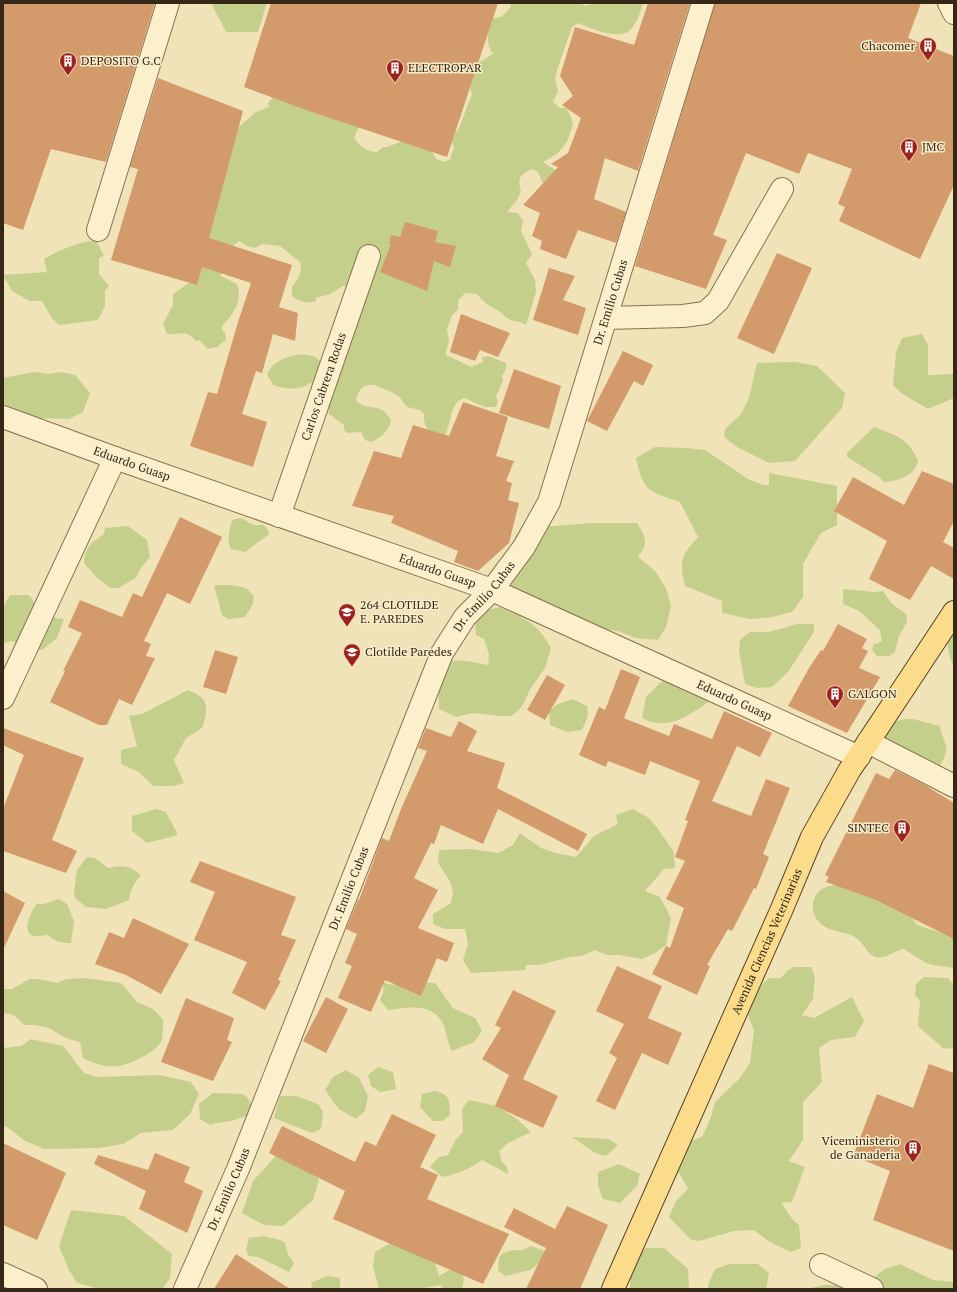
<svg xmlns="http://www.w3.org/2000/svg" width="957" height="1292" font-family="'PT Serif',serif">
<rect width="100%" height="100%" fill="#f1e3b8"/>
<!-- green -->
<g fill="#c5cf8c">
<polygon points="211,3 267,3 258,32 226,32"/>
<path d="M510,3H579L586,6L594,3H643C640,13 637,24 629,31C618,40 589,28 578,23L572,27L557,70L555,79L558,91L553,102L560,108H566L571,117L573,125L567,142L557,154L543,162L560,173L544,186L538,172L533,169C520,174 517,178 521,192L517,200L507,212L518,213L523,221L521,231L532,254L526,263L535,280L536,292L526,325C521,321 515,322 509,319C505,318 503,313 499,311C489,306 484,303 477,294L465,293L458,301V310L452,315L447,330L449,341L446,351V355L471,367L483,362L482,357L488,356L506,363V369L502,376L503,381L496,396L498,402L496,407H485L464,398C449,404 452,423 445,435C431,433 423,430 424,414L420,410L407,407C404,404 402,399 399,397C394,392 388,391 382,388C379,387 376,385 373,385C363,383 357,392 356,400C365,411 376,404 385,412C387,413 389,418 391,420C389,431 381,438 371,442L365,440L361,432L347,433L344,430V425L329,414L327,404L334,395L326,388L310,383C300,391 285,389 273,385L267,374C274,358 298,351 313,356C318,358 322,362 326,365L338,322L336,312L346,305L361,288L343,286L330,294L316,298V301C307,304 299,302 292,296V287L299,277L301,267L300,262L280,246L262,244L255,248L247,246L239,241C229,248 219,263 221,276L237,284C243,302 233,314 222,326V330L225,333L226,340L217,347L208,349L199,340L196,341C185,328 179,336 167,334L163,324L173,305V294L189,283L212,216L217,208L215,203L229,132L239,127L256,112L269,107L268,103L273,97L360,124L354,138C359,145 367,152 377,152L383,147H387L416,136L430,147L436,159L445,162L450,159L454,147L452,141L454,135L459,128L472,94L470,88L477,64L493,54C484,41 488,32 493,18L501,17L511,7Z"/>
<path d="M96,240L104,256L99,258V274L109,286L105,291V306L98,320L59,325L51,317L42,301H30L12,291L3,275L47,272L44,259C61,249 77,243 96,240Z"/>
<polygon points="922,334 928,345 928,375 954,374 954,398 928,409 901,393 893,385 896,352 902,338"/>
<polygon points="795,362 817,366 845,393 842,408 795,461 769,463 737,447 724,437 725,429 741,414 749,398 757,363"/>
<polygon points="34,372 49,374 61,372 75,375 90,393 83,412 69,419 29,418 3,404 3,378"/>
<path d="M874,427C895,435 909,438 918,461C915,476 898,481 884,482L879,477L847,457V453C856,444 865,436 874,427Z"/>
<path d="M655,447L687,448L705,450L748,479L763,485H769V473L837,486V525L821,533L803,564V597L792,612L772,617L750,619L722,613V601L685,586C679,560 681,556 698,537L680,502C648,491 644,493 636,458Z"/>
<path d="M241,518L254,525H264L269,532L268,535L245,552L231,549C226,540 230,529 232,520Z"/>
<path d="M591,523H637C646,537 649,543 638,557L655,571L666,588L671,606L666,627L658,640L635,638L618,631L581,626L505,590L508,557L516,535L529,528Z"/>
<path d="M128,526L147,540L150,557L141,568L136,578L118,588H110L96,577L84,563C85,547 91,543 104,534L105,528Z"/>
<polygon points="214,585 231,585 246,588 254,596 253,604 245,617 228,619 222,615"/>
<polygon points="843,589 874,592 883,591 891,603 906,614 907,622 899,636 895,652 889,656 877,656 872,650 874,643 876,644 882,641 880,630 859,611 843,604"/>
<path d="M10,595H28C32,598 33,601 36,605C42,616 54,618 64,619L57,638L42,650L25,648L12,641L3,643V607Z"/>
<path d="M954,596V666C943,651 948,613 954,596Z"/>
<path d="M500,607C524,618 538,623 551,648L545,668L530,689L524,703L518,711L511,716H500L473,713L456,717L439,709L438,665C456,657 469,661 488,665L489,654L484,639L476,635L475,621L480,612Z"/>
<polygon points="797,624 814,624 814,632 788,672 772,687 757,688 745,684 739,651 740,640 750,632 769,632"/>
<path d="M680,675L716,697C693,712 670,733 642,718L646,697L661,682Z"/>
<path d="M188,690C192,692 200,695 203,699C209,707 205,720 202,728L186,738L174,760L184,783L174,786H153L139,772L121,764V750L137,746L129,716L142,714Z"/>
<polygon points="573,699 587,706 588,716 582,730 567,732 550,725 549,712 556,705"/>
<path d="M913,719L940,726C940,734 948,745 946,751C945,757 941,764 938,770L892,759H875C879,746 883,727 897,721C902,719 908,719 913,719Z"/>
<polygon points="156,809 166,812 178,835 147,843 132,831 132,816"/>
<polygon points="633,809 649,818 658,829 674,852 675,868 664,869 645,891 660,897 671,918 666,945 655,953 642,959 619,955 607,955 595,950 582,956 570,957 539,965 526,965 525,970 471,973 463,960 468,944 465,929 445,929 433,924 433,914 450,904 453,894 451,883 438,863 439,850 471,849 498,853 513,845 520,833 541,848 556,853 576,857 594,836 618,824 616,815"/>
<path d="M87,857L95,858L108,868C121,865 130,865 141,875C134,883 130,890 129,900L106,909L86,907L75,898L74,891L77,870Z"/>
<path d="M835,885L876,895L878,901L886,902L908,912L917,925L954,937V968L932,965L924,962L904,949C894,951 885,960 875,957C867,954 864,943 856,938C849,933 841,933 833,930C818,926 808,912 815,897C819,889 826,886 835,885Z"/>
<path d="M58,899L67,904L74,921L71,943C61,943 54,941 48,935C43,935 39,937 34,936C20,932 32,912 36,904H44Z"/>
<polygon points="794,967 811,967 815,977 813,999 802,1015 814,1018 852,997 864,1021 855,1037 831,1040 819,1048 822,1082 803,1102 803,1140 789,1161 805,1167 792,1202 781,1203 793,1220 799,1225 801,1248 791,1252 768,1241 754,1230 734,1231 699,1241 691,1240 669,1217 676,1201 688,1189 675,1165 680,1145 702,1137 711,1117 715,1102 739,1079 750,1063 754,1030 748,1015 748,998 769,978 781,978 788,970"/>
<polygon points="924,977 948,978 954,985 954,1049 943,1048 918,1026 920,1001 915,995 916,984"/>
<path d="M85,978L121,983L137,1002L153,1009L163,1020C163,1026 163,1033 162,1039C159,1051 131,1064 119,1066C107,1068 94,1064 83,1058L80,1042L66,1038L49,1028L35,1025H24L14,1015L3,1013V989H12L30,979H38L57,983L66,979Z"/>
<path d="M383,982L392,985L399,983L411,982L435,983L453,1008L475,1018L482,1031L474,1042L452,1051C446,1041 447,1030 442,1022C430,1002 407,1008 388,1010L380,1000L383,993Z"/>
<polygon points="31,1039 63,1046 84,1073 97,1077 160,1075 191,1082 199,1094 190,1114 173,1130 141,1133 123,1144 99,1148 44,1149 25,1141 7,1127 3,1126 3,1042 5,1048 21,1046"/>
<polygon points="378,1067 393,1072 396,1089 380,1092 371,1086 368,1075"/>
<polygon points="346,1070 359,1078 368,1096 365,1111 356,1119 339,1109 325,1090 333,1077"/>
<path d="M435,1091C451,1095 449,1100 450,1115L442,1121H433L420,1107L422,1094Z"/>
<polygon points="213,1093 242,1094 247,1097 256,1113 231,1121 216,1123 210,1125 200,1119 199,1104"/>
<polygon points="280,1096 296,1096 318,1104 323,1112 321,1129 312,1133 274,1118"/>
<path d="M469,1100L497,1106L517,1119L531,1132L508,1143L499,1151L502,1162L507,1167L508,1174L482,1160C470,1169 457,1174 442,1177L430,1167L439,1157L448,1155L456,1139L463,1132L462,1109Z"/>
<polygon points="572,1137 609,1139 618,1145 606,1156 595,1153"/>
<polygon points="282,1149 305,1159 319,1180 313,1200 283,1226 264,1225 242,1213 253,1181"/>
<polygon points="619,1164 640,1174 637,1186 620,1203 603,1199 598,1185 598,1172"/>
<polygon points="71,1210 124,1216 172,1254 170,1278 162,1289 100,1289 77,1283 69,1270 59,1246"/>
<path d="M264,1236C272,1239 279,1238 285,1243L288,1255L294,1263L289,1272L258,1257L248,1256L246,1250L249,1238Z"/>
<polygon points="397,1239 432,1253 439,1276 460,1264 464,1280 462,1289 441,1289 442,1285 417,1289 379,1289 373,1266 375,1252"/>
<polygon points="531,1246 545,1251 542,1261 530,1270 506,1276 498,1271 499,1258 503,1253 513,1250 523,1250"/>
<polygon points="646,1248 664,1248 688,1269 689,1289 629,1289 630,1286 630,1258"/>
<polygon points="729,1264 758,1264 769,1273 766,1289 708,1289 708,1285 715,1269"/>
<polygon points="900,1264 933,1280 954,1282 954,1289 865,1289 864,1285 885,1269"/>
<polygon points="328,1276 340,1278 340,1289 313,1289 311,1286 312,1282"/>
<polygon points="823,1285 838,1285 846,1289 807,1289"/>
</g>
<!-- building -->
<g fill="#d39a6b">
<polygon points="3,3 155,3 106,162 51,149 23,230 3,223"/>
<polygon points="271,3 498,3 447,157 309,111 244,87"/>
<polygon points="648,3 690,3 638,171 605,158 594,199 626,212 616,243 578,230 566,259 540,249 542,241 532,236 540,213 523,205 558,167 551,164 568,153 581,118 562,105 573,96 560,76 575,27 634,45"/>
<polygon points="715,3 921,3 908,38 954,56 954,185 920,259 839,221 845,207 838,204 852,169 808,153 799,174 746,153 713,235 727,240 706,289 635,266"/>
<polygon points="158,78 243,111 209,238 292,265 279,307 298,313 295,341 273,334 262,373 256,371 242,414 267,422 253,467 190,446 208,392 217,394 238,322 251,283 202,267 197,285 111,260 138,169 130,167"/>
<polygon points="405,222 438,231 435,242 456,246 450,267 434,261 427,291 380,272 391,244 389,244 391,235 400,237"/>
<polygon points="777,253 812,268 774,354 737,338"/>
<polygon points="549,268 575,276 563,300 586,308 578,335 533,320"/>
<polygon points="461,314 510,333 498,357 480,350 475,361 450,352"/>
<polygon points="623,351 653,365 643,386 634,381 607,431 587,421"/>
<polygon points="514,369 561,386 549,429 499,413"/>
<polygon points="463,402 508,417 496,456 514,461 506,481 512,483 508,500 519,503 509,543 478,571 454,562 458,551 391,523 394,516 352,506 374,451 401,458 413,425 449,436"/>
<polygon points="922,471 954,484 954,521 943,542 954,548 954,579 931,566 910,600 869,579 887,541 834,511 853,477 904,505"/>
<polygon points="180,517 222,537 190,604 167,593 144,641 151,644 146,656 155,658 132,705 119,699 107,725 99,725 50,702 65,671 63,671 82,633 68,627 80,600 122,617 133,593 142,597"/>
<polygon points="838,624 867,639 862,648 868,651 859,668 880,677 847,733 788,706 809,668 821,650 823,651"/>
<polygon points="215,650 238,657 226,694 203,687"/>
<polygon points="621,669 640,677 624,718 626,719 669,736 674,724 712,739 724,711 772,733 760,757 737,746 712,801 751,816 766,779 790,788 763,854 769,857 756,889 754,888 732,931 728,929 707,965 710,966 697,995 652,974 666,946 670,948 684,908 666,899 685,861 675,857 688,821 685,820 700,781 650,761 645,775 608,761 606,767 579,755 599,707 605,710"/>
<polygon points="547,675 565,685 545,720 527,710"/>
<polygon points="459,721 477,731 467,751 505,763 497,788 587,834 578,851 498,809 483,844 441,825 434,844 431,843 414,878 438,890 418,928 454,943 447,962 437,958 421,996 385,980 371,1012 338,998 352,966 345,963 357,934 346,929 358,900 359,900 382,838 389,841 401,809 427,751 418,748 426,728 451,737"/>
<polygon points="3,728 84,758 52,840 77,851 66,873 3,851 3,809 24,755 3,745"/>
<polygon points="895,770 923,784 954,803 954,939 874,899 826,882 829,877 825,875 876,773 889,779"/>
<polygon points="200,861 296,897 281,935 296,940 278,980 281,981 265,1010 232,993 247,962 194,940 215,892 190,882"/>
<polygon points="3,891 25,903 3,950"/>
<polygon points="133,918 189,944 161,994 126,975 95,964 109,932 124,938"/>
<polygon points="617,966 662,986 648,1018 682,1033 668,1065 642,1053 615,1110 596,1101 617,1058 609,1053 624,1024 596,1011"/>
<polygon points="513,990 556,1011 523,1079 558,1096 543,1128 495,1106 509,1075 482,1059 501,1028 495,1025"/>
<polygon points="326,997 348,1009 326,1053 303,1041"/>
<polygon points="186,998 234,1018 227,1040 232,1042 213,1081 161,1062"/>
<polygon points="929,1064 954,1073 954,1251 873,1220 890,1171 853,1156 877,1094 913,1108"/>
<polygon points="392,1114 436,1135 420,1167 438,1175 427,1199 509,1234 483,1284 333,1219 345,1191 269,1153 282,1126 355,1162 365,1141 376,1146"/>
<polygon points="3,1143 66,1173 37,1240 3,1225"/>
<polygon points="155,1153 190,1167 184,1182 203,1191 187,1233 139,1209 146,1191 94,1164 98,1155 148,1170"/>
<polygon points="567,1206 608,1225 580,1289 526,1289 546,1248 504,1227 514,1208 555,1229"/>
<polygon points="236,1254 290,1289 214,1289"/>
</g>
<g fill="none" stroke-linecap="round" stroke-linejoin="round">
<!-- minor casing -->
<g stroke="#887152" stroke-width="24">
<g id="minor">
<polyline points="949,3 954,13"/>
<polyline points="98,230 168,3"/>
<polyline points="606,318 683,316 705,313 718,301 782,189"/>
<path id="s1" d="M3,417L115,458L492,590L859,757"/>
<path id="s2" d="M279,516L369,256"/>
<polyline points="3,698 115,458"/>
<polyline points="868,742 954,786"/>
<polyline points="821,1265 872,1289"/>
<polyline points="3,1274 36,1289"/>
<path id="s3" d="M185,1289L238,1169L442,653L465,617L492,590L524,547L549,502L703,3"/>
</g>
</g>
<!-- major casing -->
<g stroke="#553f28" stroke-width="24">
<g id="major">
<path id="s4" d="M613,1289L781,911L812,837L849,771L954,612"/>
</g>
</g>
<!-- minor -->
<use href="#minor" stroke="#fcefcc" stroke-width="22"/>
<!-- major -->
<use href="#major" stroke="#fadc8b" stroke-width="22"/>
</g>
<!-- icons -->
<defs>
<g id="building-pin" transform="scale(0.9)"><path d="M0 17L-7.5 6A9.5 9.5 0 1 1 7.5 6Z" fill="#9c221d" stroke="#f8ecc8"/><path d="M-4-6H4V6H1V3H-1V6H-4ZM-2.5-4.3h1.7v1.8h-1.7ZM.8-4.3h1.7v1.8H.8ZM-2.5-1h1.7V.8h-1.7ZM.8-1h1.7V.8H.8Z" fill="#fff"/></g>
<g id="school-pin" transform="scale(0.9)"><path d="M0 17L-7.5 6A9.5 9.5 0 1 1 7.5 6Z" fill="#9c221d" stroke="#f8ecc8"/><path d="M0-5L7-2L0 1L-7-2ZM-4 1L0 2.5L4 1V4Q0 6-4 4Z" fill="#fff"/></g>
</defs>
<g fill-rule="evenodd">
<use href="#building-pin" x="928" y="46"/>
<use href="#building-pin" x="68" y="61"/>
<use href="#building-pin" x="395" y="68"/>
<use href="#building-pin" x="909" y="147"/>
<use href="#school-pin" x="347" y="612"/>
<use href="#school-pin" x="352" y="652"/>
<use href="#building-pin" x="835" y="694"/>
<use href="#building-pin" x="902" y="828"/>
<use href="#building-pin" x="913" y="1148"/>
</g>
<g text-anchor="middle" stroke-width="3" stroke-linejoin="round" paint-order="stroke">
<!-- poi labels -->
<g font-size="12" fill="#362819" stroke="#f8ecc8" text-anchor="start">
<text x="915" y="50" text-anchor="end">Chacomer</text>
<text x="81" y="65">DEPOSITO G.C</text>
<text x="408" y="72">ELECTROPAR</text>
<text x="922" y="151">JMC</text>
<text x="360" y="609">264 CLOTILDE<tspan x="360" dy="14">E. PAREDES</tspan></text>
<text x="365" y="656">Clotilde Paredes</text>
<text x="848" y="698">GALGON</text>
<text x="889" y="832" text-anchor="end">SINTEC</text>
<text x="900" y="1145" text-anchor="end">Viceministerio<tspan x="900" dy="14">de Ganaderia</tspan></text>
</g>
<!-- street labels -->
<g font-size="12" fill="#362819" stroke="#f8ecc8">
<text dy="4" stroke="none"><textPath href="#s3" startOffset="1081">Dr. Emilio Cubas</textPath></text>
<text dy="4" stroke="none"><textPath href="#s2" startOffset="137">Carlos Cabrera Rodas</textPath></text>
<text dy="4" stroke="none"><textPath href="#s1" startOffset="137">Eduardo Guasp</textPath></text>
<text dy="4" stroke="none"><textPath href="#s1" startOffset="461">Eduardo Guasp</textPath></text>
<text dy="4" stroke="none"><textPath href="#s3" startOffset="757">Dr. Emilio Cubas</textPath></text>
<text dy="4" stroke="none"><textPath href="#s1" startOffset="785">Eduardo Guasp</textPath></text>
<text dy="4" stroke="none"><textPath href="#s3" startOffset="433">Dr. Emilio Cubas</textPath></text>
<text dy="4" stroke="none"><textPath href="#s4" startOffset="380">Avenida Ciencias Veterinarias</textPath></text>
<text dy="4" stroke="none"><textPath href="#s3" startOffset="109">Dr. Emilio Cubas</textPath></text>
</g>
</g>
<!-- border -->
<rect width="957" height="1292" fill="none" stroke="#362819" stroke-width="8"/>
</svg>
